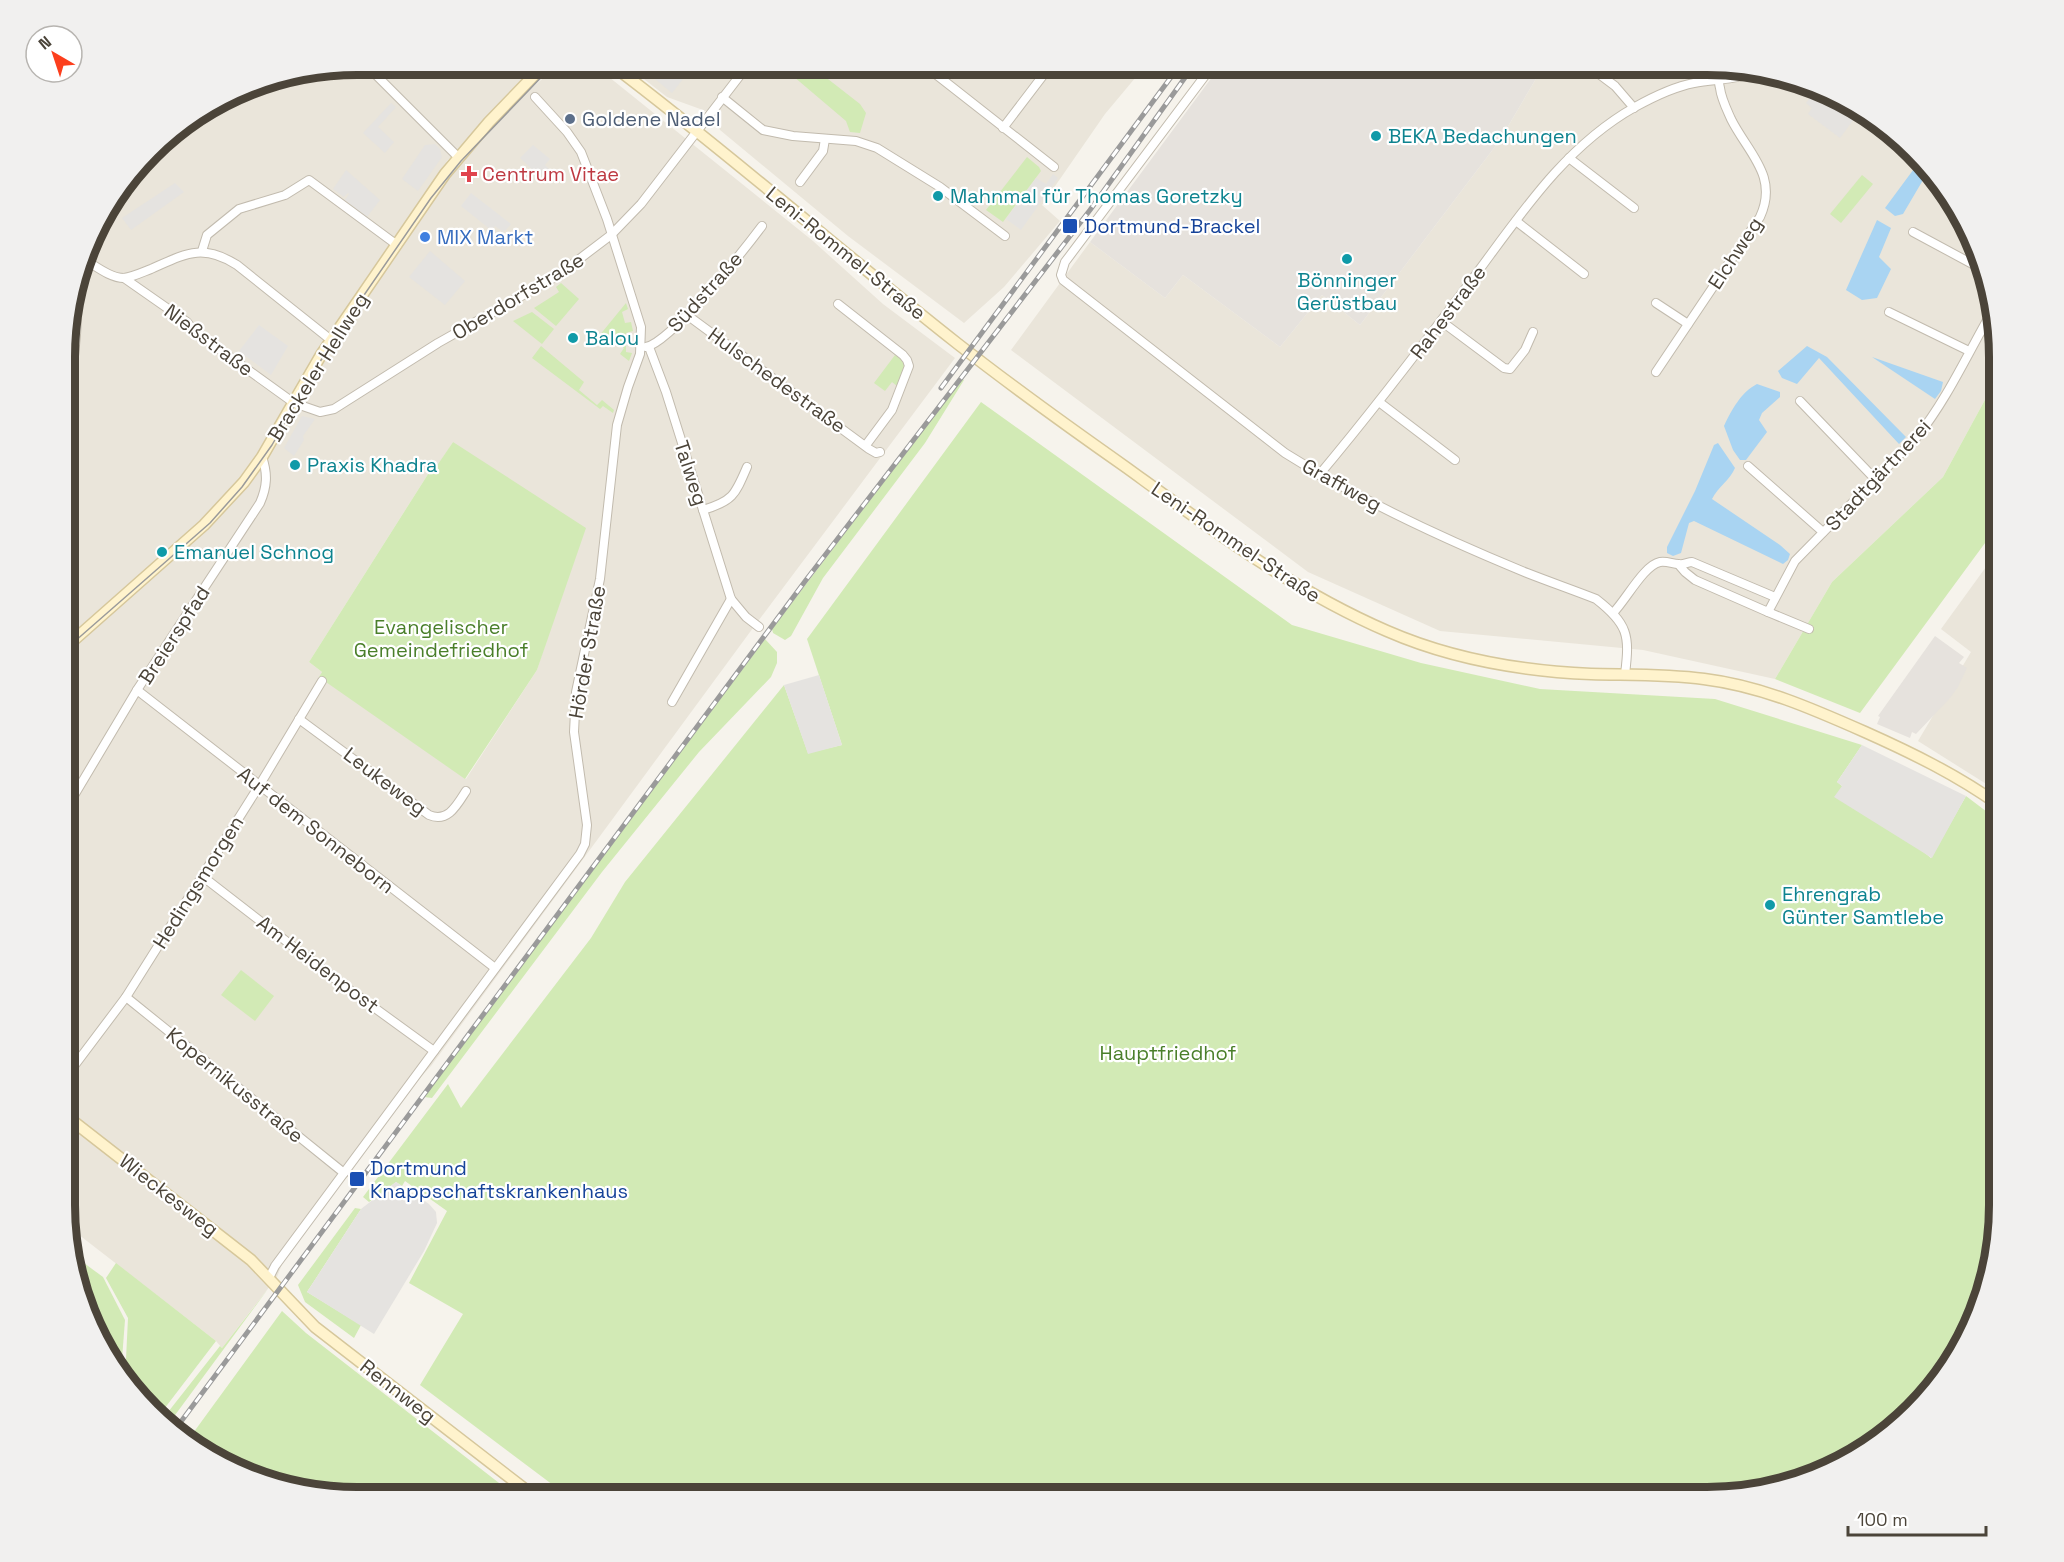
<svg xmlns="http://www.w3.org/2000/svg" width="2064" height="1562" font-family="'Space Grotesk',sans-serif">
<rect width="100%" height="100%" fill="#f6f3ec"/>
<!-- residential -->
<g fill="#eae5da" fill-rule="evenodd">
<polygon points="357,65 536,65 447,161 246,472 187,534 66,639 67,319 104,211 165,137 263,80"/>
<path d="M558,65H594L813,241L883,304L955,358L750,632L431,1066L404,1095L284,1259L277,1277L222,1348L216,1341L65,1224L66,652L219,518L254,476L328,353L461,159L487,128ZM453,442L551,626L537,670L466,779L320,677L322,672L309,662L430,471H434Z"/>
<polygon points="626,65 1146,65 1105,114 1042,205 1060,221 1004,287 964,323 848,236 720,130 714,114 667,97"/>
<polygon points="1544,65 1725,65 1818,87 1899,137 1969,228 1999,357 1999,374 1943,477 1832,582 1775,679 1643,650 1440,631 1308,572 1011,350 1090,242 1165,298 1183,275 1280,347 1322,295 1360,325 1500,140"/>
<polygon points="1999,549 1999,792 1918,741 1971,652 1941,629"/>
</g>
<!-- industrial -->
<g fill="#e6e2dd">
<polygon points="1221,65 1544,65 1500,140 1360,325 1322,295 1280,347 1183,275 1165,298 1090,242"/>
<polygon points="1935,636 1964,657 1959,663 1967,668 1958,687 1950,698 1916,734 1912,732 1910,738 1877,724 1880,717 1878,716"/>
</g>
<!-- green -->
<g fill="#d2eab5">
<polygon points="780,65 810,65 860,104 866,113 860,133 850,132 846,121"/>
<polygon points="1027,157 1039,167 1041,171 1003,222 986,210"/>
<polygon points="1862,175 1873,184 1841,223 1830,214"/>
<polygon points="561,283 579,299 556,326 534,308 559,292 556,287"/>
<polygon points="626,303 628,309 622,312 625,323 631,322 633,331 626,333 626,352 632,353 629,361 620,354 624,348 617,342 613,347 599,336"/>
<polygon points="532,312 554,329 542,344 513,321"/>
<polygon points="541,346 584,382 579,390 597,405 602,400 614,410 613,413 603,406 600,409 532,358"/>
<path d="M895,355C911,365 904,370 897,386L892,382L885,391L874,383Z"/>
<polygon points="1999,374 1999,524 1860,713 1775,679 1832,582 1943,477"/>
<polygon points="962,379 964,380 925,443 823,578 791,636 785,640 773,633 772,629"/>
<polygon points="981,402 1292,625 1421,663 1540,689 1715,699 1862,745 1837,782 1931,858 1966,796 1999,821 1999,1224 1977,1317 1927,1397 1836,1467 1707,1497 569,1497 420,1385 463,1314 409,1283 447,1211 405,1181 402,1186 396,1182 369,1202 363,1197 448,1084 461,1108 591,938 625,882 784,685 808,753 842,745 807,639"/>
<polygon points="453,442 586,528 537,670 465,779 323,680 319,677 322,672 309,662 430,471 434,470"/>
<polygon points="765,639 777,652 777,663 771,677 699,752 602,872 432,1098 424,1097"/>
<polygon points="241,970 274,996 255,1021 221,995"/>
<polygon points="355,1208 361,1209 307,1292 361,1325 354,1338 305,1302 298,1285"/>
<polygon points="73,1255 103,1277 125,1320 122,1359 116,1362 95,1334"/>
<polygon points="116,1263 216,1341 158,1417 118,1364 126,1359 128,1318 106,1278"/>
<polygon points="268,1289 167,1426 161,1421 220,1346 222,1348"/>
<polygon points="282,1311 306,1333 517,1497 339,1497 246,1475 188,1440"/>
</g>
<!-- parking -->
<g fill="#e5e3e0">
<polygon points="638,65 694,65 672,93"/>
<polygon points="1819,87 1859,112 1840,138 1808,114 1812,108 1806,103"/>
<polygon points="391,103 396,107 378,127 394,142 385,153 363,133"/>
<polygon points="435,144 440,149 442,157 418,191 402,179 425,145"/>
<polygon points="533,145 550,159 545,165 549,169 546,174 538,175 520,158"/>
<polygon points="346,170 380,200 367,217 345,200 349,194 348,193 344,197 333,189"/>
<polygon points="1053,174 1058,178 1021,230 1006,219 1036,178 1046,184"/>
<polygon points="175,183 184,192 131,230 122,218"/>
<polygon points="471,193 511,224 505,231 503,232 495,226 491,230 461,206"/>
<polygon points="430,251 465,281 445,305 409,277"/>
<polygon points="259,325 288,346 271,375 239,351"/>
<polygon points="302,416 315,419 303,436 304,440 294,456 284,448"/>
<polygon points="819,675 842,745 808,754 784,685"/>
<polygon points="1862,745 1966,796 1932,858 1834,797 1842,786 1837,782"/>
<polygon points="396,1182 429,1204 436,1212 437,1223 424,1251 374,1334 307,1292 361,1209"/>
</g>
<!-- water -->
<g fill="#a9d4f2">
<polygon points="1919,162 1940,190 1923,180 1903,214 1895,216 1885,208"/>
<polygon points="1877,220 1891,228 1879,257 1891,269 1877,298 1862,300 1846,290"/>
<polygon points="1807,346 1827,357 1906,437 1899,444 1819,358 1797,384 1782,378 1778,371"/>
<polygon points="1872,357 1943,382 1941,391 1935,399"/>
<path d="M1757,384L1780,392V397L1762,413L1759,420L1767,432L1746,460H1740L1733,450L1724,426C1731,411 1741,392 1757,384Z"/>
<path d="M1718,443L1735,468C1730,480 1718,487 1712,499L1780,545L1790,554L1788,560L1783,564L1694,521L1689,523L1681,553L1673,556L1667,553V547L1695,491L1714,445Z"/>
</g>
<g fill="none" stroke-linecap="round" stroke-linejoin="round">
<!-- street casing -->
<g stroke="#c2bbae" stroke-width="10">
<g id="street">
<polyline points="366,65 458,157"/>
<polyline points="924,65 1054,167"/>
<path d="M1213,65L1065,262L1061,275L1063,280L1285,453C1361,501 1444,539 1527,573C1550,582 1573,590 1596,599C1628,624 1630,635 1625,674"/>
<polyline points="1587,65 1615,86 1634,108"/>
<polyline points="722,97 763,130 793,136 856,141 877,148 940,187 1005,236"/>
<polyline points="1003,128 1051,65"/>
<polyline points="1569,158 1634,208"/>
<polyline points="800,182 823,151 825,139"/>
<polyline points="1516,221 1584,274"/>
<polyline points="1913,232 1978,267"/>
<polyline points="202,251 207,235 239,209 285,195 309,180 397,245"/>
<path d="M87,261C97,267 111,278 124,278C133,277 143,272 151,269C185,254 202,243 237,265L331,340"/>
<polyline points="124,278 187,322 194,331 294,403 320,412 334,409 438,343 557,276 611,235 641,204 748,65"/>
<polyline points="1656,303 1688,324"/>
<polyline points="838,304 903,355 907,360 909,366 892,410 866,445"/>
<polyline points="1889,312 1969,351"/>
<polyline points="687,315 869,449 876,453 880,452"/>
<polyline points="1441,321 1504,368 1510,369 1525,350 1533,332"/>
<path d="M646,347C671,342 744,250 762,226"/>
<polyline points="649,347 666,392 731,599 746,617 759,627"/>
<path d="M1656,372L1760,217C1779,176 1748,153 1731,119C1727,110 1721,98 1720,88C1718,80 1718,72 1716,65"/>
<polyline points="1800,401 1875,479"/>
<polyline points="1379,402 1455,460"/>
<polyline points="67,428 76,335 79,284"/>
<polyline points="1748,466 1823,532"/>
<path d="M1319,475C1371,413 1420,349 1468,285C1517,220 1562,148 1635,107C1653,97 1673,87 1694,83C1714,79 1737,80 1756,72"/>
<path d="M703,510C733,501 735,495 747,467"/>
<path d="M1679,565L1685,572L1695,580L1768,612L1795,561L1917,437C1947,399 1966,357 1990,315"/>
<polyline points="1768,612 1809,629"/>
<path d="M1613,613C1626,600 1644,565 1660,562C1668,561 1672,564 1679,564C1683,565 1688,562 1692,562L1775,597"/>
<polyline points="137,690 495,968"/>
<polyline points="672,702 731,599"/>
<path d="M299,719L429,815C448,823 457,805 466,791"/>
<path d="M66,809L137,690L260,503C267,487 268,474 262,457"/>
<polyline points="202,876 339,982 434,1051"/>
<polyline points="126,997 344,1173"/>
<polyline points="65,1078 126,997 259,786 322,681"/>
<polyline points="269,1278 275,1266 580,854 585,844 587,825 574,732 576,692 600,579 617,425 628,387 640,354 641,327 607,219 581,152 567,132 535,97"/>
</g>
</g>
<!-- secondary casing -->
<g stroke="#d6c79b" stroke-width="13">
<g id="secondary">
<path d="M612,65C730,154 841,252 958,344C1013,387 1070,428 1127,468C1211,529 1292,590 1387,631C1451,659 1521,671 1591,674C1629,675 1667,674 1704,679C1761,686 1813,709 1865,732C1912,753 1957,775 1999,805"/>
<polyline points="66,647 204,525 244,482 262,457 321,355 445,174 489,122 544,65"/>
<polyline points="65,1115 251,1260 315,1327 535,1497"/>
</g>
</g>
<!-- street -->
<use href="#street" stroke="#fff" stroke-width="8"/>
<!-- secondary -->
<use href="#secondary" stroke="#fff3cd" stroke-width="10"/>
<!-- tram -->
<polyline stroke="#9a9a9a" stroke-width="1.5" points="66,649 210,523 242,487 272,445 316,368 342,327 431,198 461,161 553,65"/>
<!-- rail casing -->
<g stroke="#9a9a9a" stroke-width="5">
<g id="rail">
<polyline points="941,388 1180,65"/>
<polyline points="174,1431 806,580 1090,210 1194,65"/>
</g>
</g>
<!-- rail -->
<use href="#rail" stroke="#fff" stroke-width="3" stroke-dasharray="9" stroke-linecap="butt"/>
</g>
<!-- markers -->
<circle fill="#5c6f8a" stroke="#fff" stroke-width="2" cx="570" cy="119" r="6"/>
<g fill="#0f9aa8" stroke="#fff" stroke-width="2">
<circle cx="1376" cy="136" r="6"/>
<circle cx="938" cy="196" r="6"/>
<circle cx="1347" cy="259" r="6"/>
<circle cx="573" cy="338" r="6"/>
<circle cx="295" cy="465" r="6"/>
<circle cx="162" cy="552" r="6"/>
<circle cx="1770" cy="905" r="6"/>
</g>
<path fill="#e0444e" stroke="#fff" stroke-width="2" d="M466 165h6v6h6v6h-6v6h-6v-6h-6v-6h6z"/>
<g fill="#1a4fb4" stroke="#fff" stroke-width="2">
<rect x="1062" y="218" width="16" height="16" rx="3"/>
<rect x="349" y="1171" width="16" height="16" rx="3"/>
</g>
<circle fill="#3f7fe0" stroke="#fff" stroke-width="2" cx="425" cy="237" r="6"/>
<g text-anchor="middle" stroke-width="4.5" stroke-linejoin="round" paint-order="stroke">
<!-- service labels -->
<g font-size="20" fill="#4e5e75" stroke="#fff" text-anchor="start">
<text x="582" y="126">Goldene Nadel</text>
</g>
<!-- culture labels -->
<g font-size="20" fill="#0d838f" stroke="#fff" text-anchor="start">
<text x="1388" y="143">BEKA Bedachungen</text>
<text x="950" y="203">Mahnmal für Thomas Goretzky</text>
<text x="1347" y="287" text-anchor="middle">Bönninger<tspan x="1347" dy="23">Gerüstbau</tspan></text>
<text x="585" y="345">Balou</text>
<text x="307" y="472">Praxis Khadra</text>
<text x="174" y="559">Emanuel Schnog</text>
<text x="1782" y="901">Ehrengrab<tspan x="1782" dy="23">Günter Samtlebe</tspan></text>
</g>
<!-- health labels -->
<g font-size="20" fill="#be3a42" stroke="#fff" text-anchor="start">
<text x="482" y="181">Centrum Vitae</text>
</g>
<!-- transit labels -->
<g font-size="20" fill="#164399" stroke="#fff" text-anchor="start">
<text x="1084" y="233">Dortmund-Brackel</text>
<text x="370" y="1175">Dortmund<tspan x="370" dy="23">Knappschaftskrankenhaus</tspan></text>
</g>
<!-- shop labels -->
<g font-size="20" fill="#366cbe" stroke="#fff" text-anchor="start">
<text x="437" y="244">MIX Markt</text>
</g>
<!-- street labels -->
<g font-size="20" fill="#4b4439" stroke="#fff">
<text transform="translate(846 253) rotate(39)" y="7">Leni-Rommel-Straße</text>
<text transform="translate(1735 253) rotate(-57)" y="7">Elchweg</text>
<text transform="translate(705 292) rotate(-48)" y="7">Südstraße</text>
<text transform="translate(518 296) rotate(-31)" y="7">Oberdorfstraße</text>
<text transform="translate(1448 312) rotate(-53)" y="7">Rahestraße</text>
<text transform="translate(209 340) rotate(37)" y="7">Nießstraße</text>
<text transform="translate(318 367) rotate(-58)" y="7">Brackeler Hellweg</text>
<text transform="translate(777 380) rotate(36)" y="7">Hulschedestraße</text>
<text transform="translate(691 473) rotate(72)" y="7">Talweg</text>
<text transform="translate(1878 475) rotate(-47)" y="7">Stadtgärtnerei</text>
<text transform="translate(1342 485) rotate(29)" y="7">Graffweg</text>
<text transform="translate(1236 542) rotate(34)" y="7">Leni-Rommel-Straße</text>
<text transform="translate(174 635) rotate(-57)" y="7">Breierspfad</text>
<text transform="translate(587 652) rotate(-80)" y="7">Hörder Straße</text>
<text transform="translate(385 781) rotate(37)" y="7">Leukeweg</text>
<text transform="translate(316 830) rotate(38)" y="7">Auf dem Sonneborn</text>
<text transform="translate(198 882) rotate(-58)" y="7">Hedingsmorgen</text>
<text transform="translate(318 964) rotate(37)" y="7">Am Heidenpost</text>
<text transform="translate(235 1085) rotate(39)" y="7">Kopernikusstraße</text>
<text transform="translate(169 1195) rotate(38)" y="7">Wieckesweg</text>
<text transform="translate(398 1391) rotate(38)" y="7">Rennweg</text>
</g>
<!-- park labels -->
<g font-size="20" fill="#4a7f2a" stroke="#fff">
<text x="441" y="634">Evangelischer<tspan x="441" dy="23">Gemeindefriedhof</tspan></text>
<text x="1168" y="1060">Hauptfriedhof</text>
</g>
</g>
<!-- crop -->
<path d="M0 0H2064V1562H0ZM357 75H1707A282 282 0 0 1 1989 357V1205A282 282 0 0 1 1707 1487H357A282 282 0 0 1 75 1205V357A282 282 0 0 1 357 75Z" fill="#f1f0ef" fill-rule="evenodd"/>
<path fill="none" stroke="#4b4439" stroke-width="8" d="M357 75H1707A282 282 0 0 1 1989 357V1205A282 282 0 0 1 1707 1487H357A282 282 0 0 1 75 1205V357A282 282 0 0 1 357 75Z"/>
<!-- north arrow -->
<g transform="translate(54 54) rotate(321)"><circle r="28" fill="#ffffff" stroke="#b7b4b0" stroke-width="1.5"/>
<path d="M0-4.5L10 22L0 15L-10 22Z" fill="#fc3f1d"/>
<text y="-9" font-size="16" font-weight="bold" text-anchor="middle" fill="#4b4439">N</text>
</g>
<!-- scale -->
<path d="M1848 1526v9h138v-9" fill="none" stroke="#4b4439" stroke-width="3"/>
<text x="1857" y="1526" font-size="18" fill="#4b4439" stroke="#ffffff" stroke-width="4.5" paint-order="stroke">100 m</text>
</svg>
